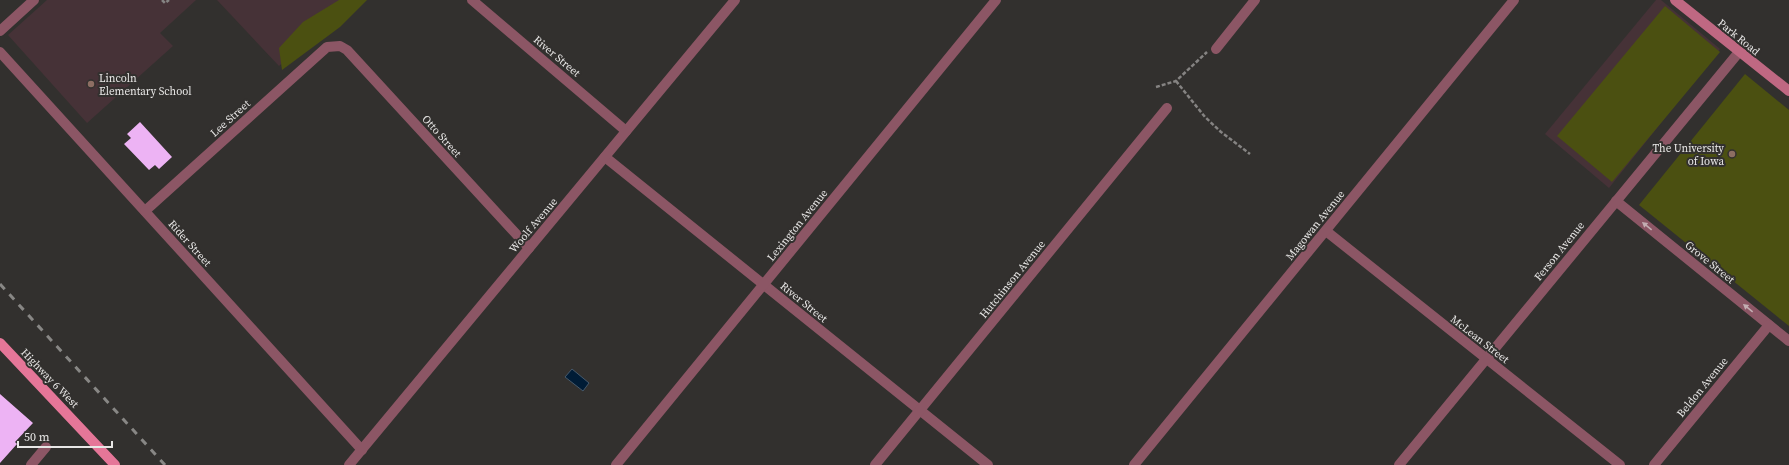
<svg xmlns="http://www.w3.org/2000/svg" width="1789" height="465" font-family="'Source Serif 4',serif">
<rect width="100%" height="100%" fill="#32302e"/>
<!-- education -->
<g fill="#463237">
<polygon points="47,0 196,0 160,33 173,46 87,123 8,35"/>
<polygon points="217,0 355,0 279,66"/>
<polygon points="1656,0 1661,0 1720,49 1609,188 1545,134"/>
</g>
<!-- green -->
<g fill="#4b5011">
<polygon points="339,0 367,0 340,27 282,70 279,48 303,22"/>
<polygon points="1665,6 1720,52 1612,182 1557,136"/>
<polygon points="1745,74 1789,110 1789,326 1639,205"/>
</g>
<!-- water -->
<polygon fill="#001c36" stroke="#46596b" points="572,369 589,383 583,391 565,377"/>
<!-- building -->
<g fill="#edb3f4">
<polygon points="140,122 172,157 159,169 155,165 149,170 124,144 131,138 127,134"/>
<polygon points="0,394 33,423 15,442 17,444 0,463"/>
</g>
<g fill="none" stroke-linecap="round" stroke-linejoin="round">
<!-- path -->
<g stroke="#858382" stroke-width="2.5" stroke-dasharray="4 2" stroke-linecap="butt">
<polyline points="162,0 165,3 169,0"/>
<polyline points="1176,81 1205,117 1221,132 1250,154"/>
<polyline points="1156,87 1176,81 1207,52"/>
</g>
<!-- street -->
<g stroke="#8c5665" stroke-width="10">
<polyline points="472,0 626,131"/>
<polyline points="0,31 34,0"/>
<polyline points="1216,49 1255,0"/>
<polyline points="0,52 362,450"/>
<polyline points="605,157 988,465"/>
<polyline points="1616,201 1789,341"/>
<polyline points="145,211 327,47 340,46 347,50 529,248"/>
<polyline points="1326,231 1620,465"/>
<polyline points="31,465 46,447"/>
<polyline points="349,465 735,0"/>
<polyline points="616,465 996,0"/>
<polyline points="875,465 1167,108"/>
<polyline points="1134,465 1514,0"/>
<polyline points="1399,465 1739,52"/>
<polyline points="1654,465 1769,325"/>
</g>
<!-- secondary -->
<polyline stroke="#bf6882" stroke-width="10" points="1675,0 1789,91"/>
<!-- primary -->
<polyline stroke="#e57698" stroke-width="10" points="0,343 115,465"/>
<!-- rail -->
<polyline stroke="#888785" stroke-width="3" stroke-dasharray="7 7" stroke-linecap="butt" points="0,284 165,465"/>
</g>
<!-- one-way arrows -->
<defs><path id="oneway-solid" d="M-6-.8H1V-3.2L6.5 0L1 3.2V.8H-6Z"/></defs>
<g fill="#c3adb2">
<use href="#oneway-solid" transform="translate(1647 226) rotate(-141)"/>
<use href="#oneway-solid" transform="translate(1748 308) rotate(-141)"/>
</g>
<!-- markers -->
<g fill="#8d6e63" stroke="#32302e" stroke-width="1.5">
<circle cx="91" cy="84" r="4"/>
<circle cx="1732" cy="154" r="4"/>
</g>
<g text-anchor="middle" stroke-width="4" stroke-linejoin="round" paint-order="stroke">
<!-- street labels -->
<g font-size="11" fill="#e8e7e6" stroke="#32302e">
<text transform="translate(1739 37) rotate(39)" y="4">Park Road</text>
<text transform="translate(557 56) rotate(40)" y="4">River Street</text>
<text transform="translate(230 118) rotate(-42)" y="4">Lee Street</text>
<text transform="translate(442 136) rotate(48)" y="4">Otto Street</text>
<text transform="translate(533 225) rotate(-50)" y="4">Woolf Avenue</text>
<text transform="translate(797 225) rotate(-51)" y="4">Lexington Avenue</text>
<text transform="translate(1315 225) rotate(-51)" y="4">Magowan Avenue</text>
<text transform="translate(190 243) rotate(48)" y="4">Rider Street</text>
<text transform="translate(1559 251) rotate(-51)" y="4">Ferson Avenue</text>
<text transform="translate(1710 262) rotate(39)" y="4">Grove Street</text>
<text transform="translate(1012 279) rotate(-51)" y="4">Hutchinson Avenue</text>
<text transform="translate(804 302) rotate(39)" y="4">River Street</text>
<text transform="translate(1480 339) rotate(38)" y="4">McLean Street</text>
<text transform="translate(50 378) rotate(46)" y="4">Highway 6 West</text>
<text transform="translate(1702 387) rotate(-51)" y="4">Beldon Avenue</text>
</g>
<!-- poi labels -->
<g font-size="11" fill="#e8e7e6" stroke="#32302e" text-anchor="start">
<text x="99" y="82">Lincoln<tspan x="99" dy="13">Elementary School</tspan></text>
<text x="1724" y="152" text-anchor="end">The University<tspan x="1724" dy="13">of Iowa</tspan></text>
</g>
</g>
<!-- scale -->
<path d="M18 441v6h94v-6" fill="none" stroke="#e8e7e6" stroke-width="2"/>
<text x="24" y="441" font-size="12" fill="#e8e7e6" stroke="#32302e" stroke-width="3" paint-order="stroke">50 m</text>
</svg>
